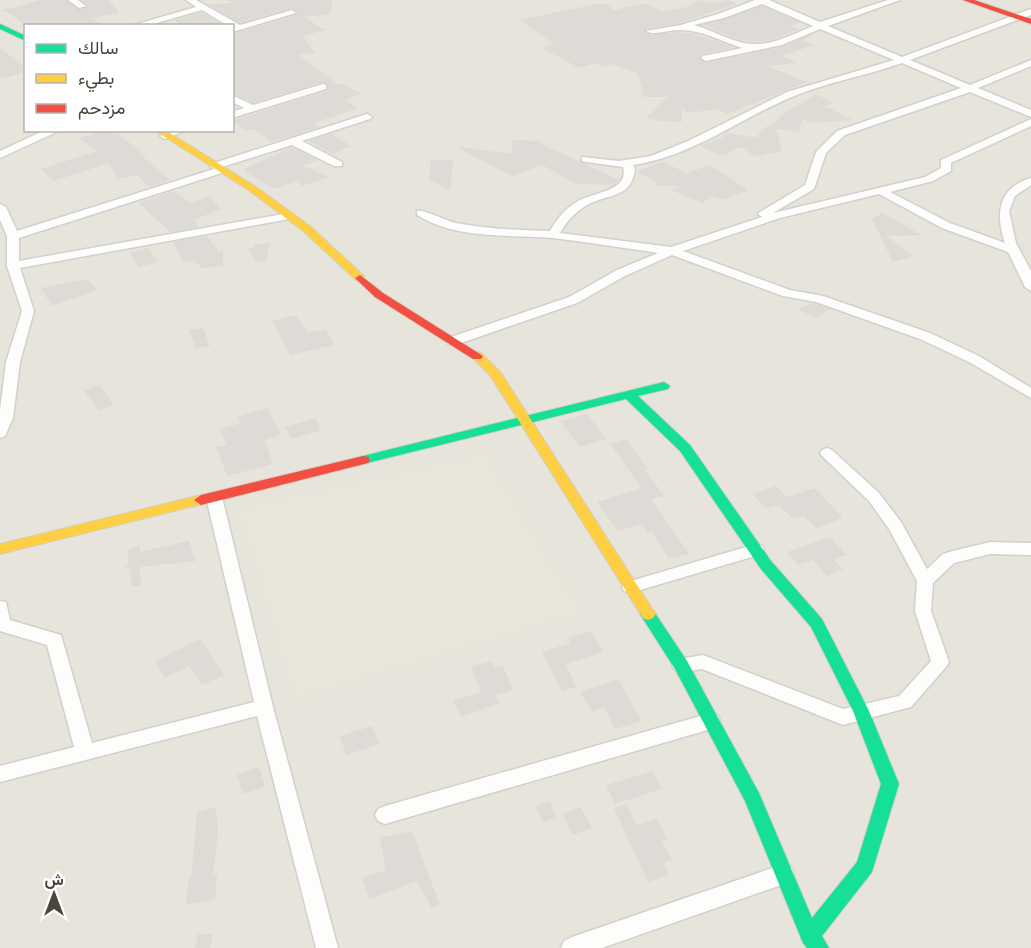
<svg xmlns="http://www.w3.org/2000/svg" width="1031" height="948" font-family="Signika,Vazirmatn,sans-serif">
<rect width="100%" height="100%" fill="#f4f2ee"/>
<!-- residential -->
<path fill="#e7e4dc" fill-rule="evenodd" d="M0,0H1031V948H0ZM26,26H232V130H26Z"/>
<!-- education -->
<polygon fill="#eae5da" points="486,452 583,613 294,700 236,508"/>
<!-- building -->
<g fill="#dedbd6">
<polygon points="41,0 66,0 80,10 88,7 82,0 109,0 119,13 93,18 102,26 28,26 4,10"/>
<polygon points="227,0 333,0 330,14 304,17 325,30 303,36 315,53 299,55 339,85 342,84 361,94 344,100 359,108 314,123 320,127 271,142 254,129 247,131 232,121 327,91 328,85 322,82 253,103 232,93 232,34 297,15 298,13 291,8 240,23 207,4 233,3"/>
<polygon points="697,0 710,3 729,0 737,4 680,23 646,29 644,32 653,35 678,32 694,34 734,47 701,54 699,58 706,63 782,47 809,36 812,37 803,40 815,45 781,56 797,63 767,66 807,82 727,114 718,109 688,113 681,108 682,122 661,121 646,118 668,97 644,97 638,74 612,64 603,67 597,63 579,68 542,48 553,44 520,20 597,4 606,4 614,10 646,3 662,12 691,6"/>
<polygon points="762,6 800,23 791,26 800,29 770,40 753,42 738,39 702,25"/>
<polygon points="202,12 223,26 179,26 175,20"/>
<polygon points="0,48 26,68 26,72 0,79"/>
<polygon points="816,94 834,103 824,106 853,120 812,123 802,119 799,132 776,129 782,151 756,157 741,147 723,156 700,146 725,136 723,134 726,133 757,138 761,130 780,119 777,118"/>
<polygon points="108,130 113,134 116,133 141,151 139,151 145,156 143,157 170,180 149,187 137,175 118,179 109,163 54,181 41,169 97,151 79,138"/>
<polygon points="331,134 351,146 332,154 308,141"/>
<polygon points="513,140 541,141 541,144 619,180 613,185 576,184 542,165 512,176 460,149 460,147 511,154"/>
<polygon points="292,147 317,160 303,166 330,177 302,186 297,181 274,189 244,171 246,171 244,169"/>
<polygon points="431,160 453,160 450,190 429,180"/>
<polygon points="663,162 687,173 710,165 748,190 723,200 714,196 702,203 671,190 679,186 655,186 657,183 637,171"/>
<polygon points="174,191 191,203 208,196 221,209 194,220 199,227 170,232 139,203"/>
<polygon points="882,213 922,235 886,236 914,256 893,262 872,219"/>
<polygon points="207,236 219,252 223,251 223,266 202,268 193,260 183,262 173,242"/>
<polygon points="270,243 267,260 257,263 248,249 254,248 255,244"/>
<polygon points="148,248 158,262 139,267 130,253"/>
<polygon points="87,279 98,290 52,306 41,288"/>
<polygon points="812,303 830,309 815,318 798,309"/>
<polygon points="295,315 308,333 326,329 334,345 290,355 272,321"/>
<polygon points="203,328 210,346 196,349 189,330"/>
<polygon points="95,386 100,386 114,405 99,410 84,391"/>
<polygon points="267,408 281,435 265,440 273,464 227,476 216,447 227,445 220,429 241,423 237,417"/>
<polygon points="587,414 606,439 580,447 560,421"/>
<polygon points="316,418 320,431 291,439 285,427"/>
<polygon points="626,439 648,469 645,470 664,496 651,499 689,554 669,559 652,531 647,532 642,524 618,531 597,502 642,488 610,444"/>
<polygon points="776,486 786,497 815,488 843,518 816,528 804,516 793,519 779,505 766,509 752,494"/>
<polygon points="830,537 847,555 834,560 843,569 827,576 813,560 798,565 787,552"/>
<polygon points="189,541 196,561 140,567 141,586 132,586 130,568 124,569 129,564 127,550 140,546 140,552"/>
<polygon points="591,631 603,652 566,664 576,687 562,691 542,652 570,643 568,638"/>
<polygon points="200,639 224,675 202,685 189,666 165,678 155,661"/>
<polygon points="492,661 495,668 503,666 513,690 496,695 500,703 461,717 453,701 481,692 471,667"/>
<polygon points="618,679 642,721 615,729 604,707 592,712 580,692"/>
<polygon points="372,726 379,744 346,755 340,736"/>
<polygon points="259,767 265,787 243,794 237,774"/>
<polygon points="652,771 662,789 615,804 606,785"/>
<polygon points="550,801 557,818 543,822 536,806"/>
<polygon points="626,804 637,825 657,819 667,839 662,841 672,860 664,863 669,875 648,882 614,808"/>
<polygon points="216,807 218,831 213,875 217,875 215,900 186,904 188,879 191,879 197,812"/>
<polygon points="581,807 592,828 573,835 562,814"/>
<polygon points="412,831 440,905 432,908 417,881 369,899 362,878 386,870 380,838"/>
<polygon points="198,934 213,934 210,948 195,948"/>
</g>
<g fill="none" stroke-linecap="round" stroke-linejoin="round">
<!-- street casing -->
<g stroke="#d2d0cb" stroke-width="3">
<g id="street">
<polygon points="68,0 78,0 86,6 79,8"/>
<polygon points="186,0 196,0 240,25 292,10 296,13 232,32 232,26 228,26 202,10 146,26 130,26 196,7"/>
<path d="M755,0H769L820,22L888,0H900L828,26L902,57L1031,9V15L910,60L970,85L1031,60V66L978,88L1031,110V117L970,92L845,135L826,153L814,189L773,213L925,177L941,168V160L1031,119V126L951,163V171L933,181L890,192L950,223L1005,243C995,215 998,187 1031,178V185L1015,196L1009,211L1016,243L1031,271V291L1025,287L1008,252L942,228L879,194L780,218L683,251L790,290L823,296L930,333L979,356L1031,388V398L969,362L920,339L816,302L783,296L672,255L625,276L577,303L458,344H448L446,341L448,338L569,297L617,270L658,253C623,248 588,242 552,238C507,234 457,240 417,215V211C424,209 446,221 456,223C487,229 518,230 550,231C556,220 564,210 575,203C591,192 630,192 623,167L586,162L582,161V157L619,161L651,156L688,141L787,92L894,60L820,29L782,45L706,61L701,58L703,56L742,48C721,41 700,29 678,30C668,30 654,36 646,31L681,25L718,14ZM762,4L813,26C791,35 768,48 744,43C727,39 711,30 694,25L724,18ZM902,63L961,88L837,131L816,152L805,185L760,212L758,214L762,217L671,247L560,233C567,221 575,212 587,205C609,193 632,199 635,168L633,165C691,157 739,119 792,97C827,82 866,76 902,63Z"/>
<polygon points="323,84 326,85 326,89 232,118 232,112 244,108 232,102 232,95 253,105"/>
<polygon points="367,114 372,117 370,119 302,141 342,162 342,166 334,166 292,145 222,167 226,170 225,172 19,238 19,261 289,213 295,216 289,219 20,268 34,311 20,362 13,418 5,436 0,438 0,410 6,362 22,311 7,266 7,236 0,220 0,204 6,207 17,231 214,169 210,166 211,164"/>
<polygon points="45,130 61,130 0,158 0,151"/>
<polygon points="171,130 187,130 165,139 160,136"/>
<polygon points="827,448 832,450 879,493 901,522 927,569 943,554 949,552 990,542 1031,543 1031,555 990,554 954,563 933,583 931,611 949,662 946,667 911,707 843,725 702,669 681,672 675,670 672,665 675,660 703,655 843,709 899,696 931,661 915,611 917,581 889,529 869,501 822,456 820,453 822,450"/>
<polygon points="214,492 222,497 273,707 338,948 316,948 257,716 0,782 0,766 74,747 47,645 0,631 0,601 6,602 10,620 61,635 92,743 254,702 206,497"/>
<polygon points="756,544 762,546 764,550 762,554 630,593 624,591 622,587 624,583"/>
<polygon points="711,713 718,716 720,721 718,726 711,729 385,824 378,821 375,815 378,809 385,806"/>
<polygon points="784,864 791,867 794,874 791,881 784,884 602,948 561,948 564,941 572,937"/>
</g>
</g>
<!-- fast casing -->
<g stroke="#d3cfc5" stroke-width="2">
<g id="fast">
<polygon points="0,24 26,36 26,41 0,29"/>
<polygon points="664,382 670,386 668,389 638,396 690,445 771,561 822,619 869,711 899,784 872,872 822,936 829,948 807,948 803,943 745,801 675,669 640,614 643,610 648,608 653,610 687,661 759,793 812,918 857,862 881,784 853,711 811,627 761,569 680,451 626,399 363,464 356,460 363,456"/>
</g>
</g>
<!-- slow casing -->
<g stroke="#d3cfc5" stroke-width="2">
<g id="slow">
<polygon points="154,130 165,130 256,187 310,226 364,276 364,280 356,280 302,230 250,191"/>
<polygon points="477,352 481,353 501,373 653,610 656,614 653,618 648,620 643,618 490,375 471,356"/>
<polygon points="201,495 208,500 206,503 0,554 0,544"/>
</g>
</g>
<!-- jam casing -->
<g stroke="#d3cfc5" stroke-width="2">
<g id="jam">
<polygon points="963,0 974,0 1031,19 1031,24"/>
<polygon points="360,275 383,293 483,356 481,359 473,359 375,297 355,278"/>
<polygon points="363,456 368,457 370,460 368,463 201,505 194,500 201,495"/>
</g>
</g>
<!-- street -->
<use href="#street" fill="#fdfdfc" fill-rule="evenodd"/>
<!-- fast -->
<use href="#fast" fill="#16e098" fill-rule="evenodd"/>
<!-- slow -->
<use href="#slow" fill="#ffcf43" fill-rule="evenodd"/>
<!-- jam -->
<use href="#jam" fill="#f24e42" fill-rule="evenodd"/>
</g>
<!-- legend -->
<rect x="24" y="24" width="210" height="108" fill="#ffffff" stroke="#b7b4b0" stroke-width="1.5"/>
<rect x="36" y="44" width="30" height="9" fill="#16e098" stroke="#b7b4b0" stroke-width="1.5"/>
<text x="78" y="54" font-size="18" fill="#4b4439">سالك</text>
<rect x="36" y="74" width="30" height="9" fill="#ffcf43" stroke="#b7b4b0" stroke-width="1.5"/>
<text x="78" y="84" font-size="18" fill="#4b4439">بطيء</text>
<rect x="36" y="104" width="30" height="9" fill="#f24e42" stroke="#b7b4b0" stroke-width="1.5"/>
<text x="78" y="114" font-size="18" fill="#4b4439">مزدحم</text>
<!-- north arrow -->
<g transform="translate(54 894)" stroke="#ffffff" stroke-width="4.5" paint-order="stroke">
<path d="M0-4.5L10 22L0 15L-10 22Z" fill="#4b4439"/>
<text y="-9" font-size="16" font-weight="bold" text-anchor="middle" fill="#4b4439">ش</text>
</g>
</svg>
